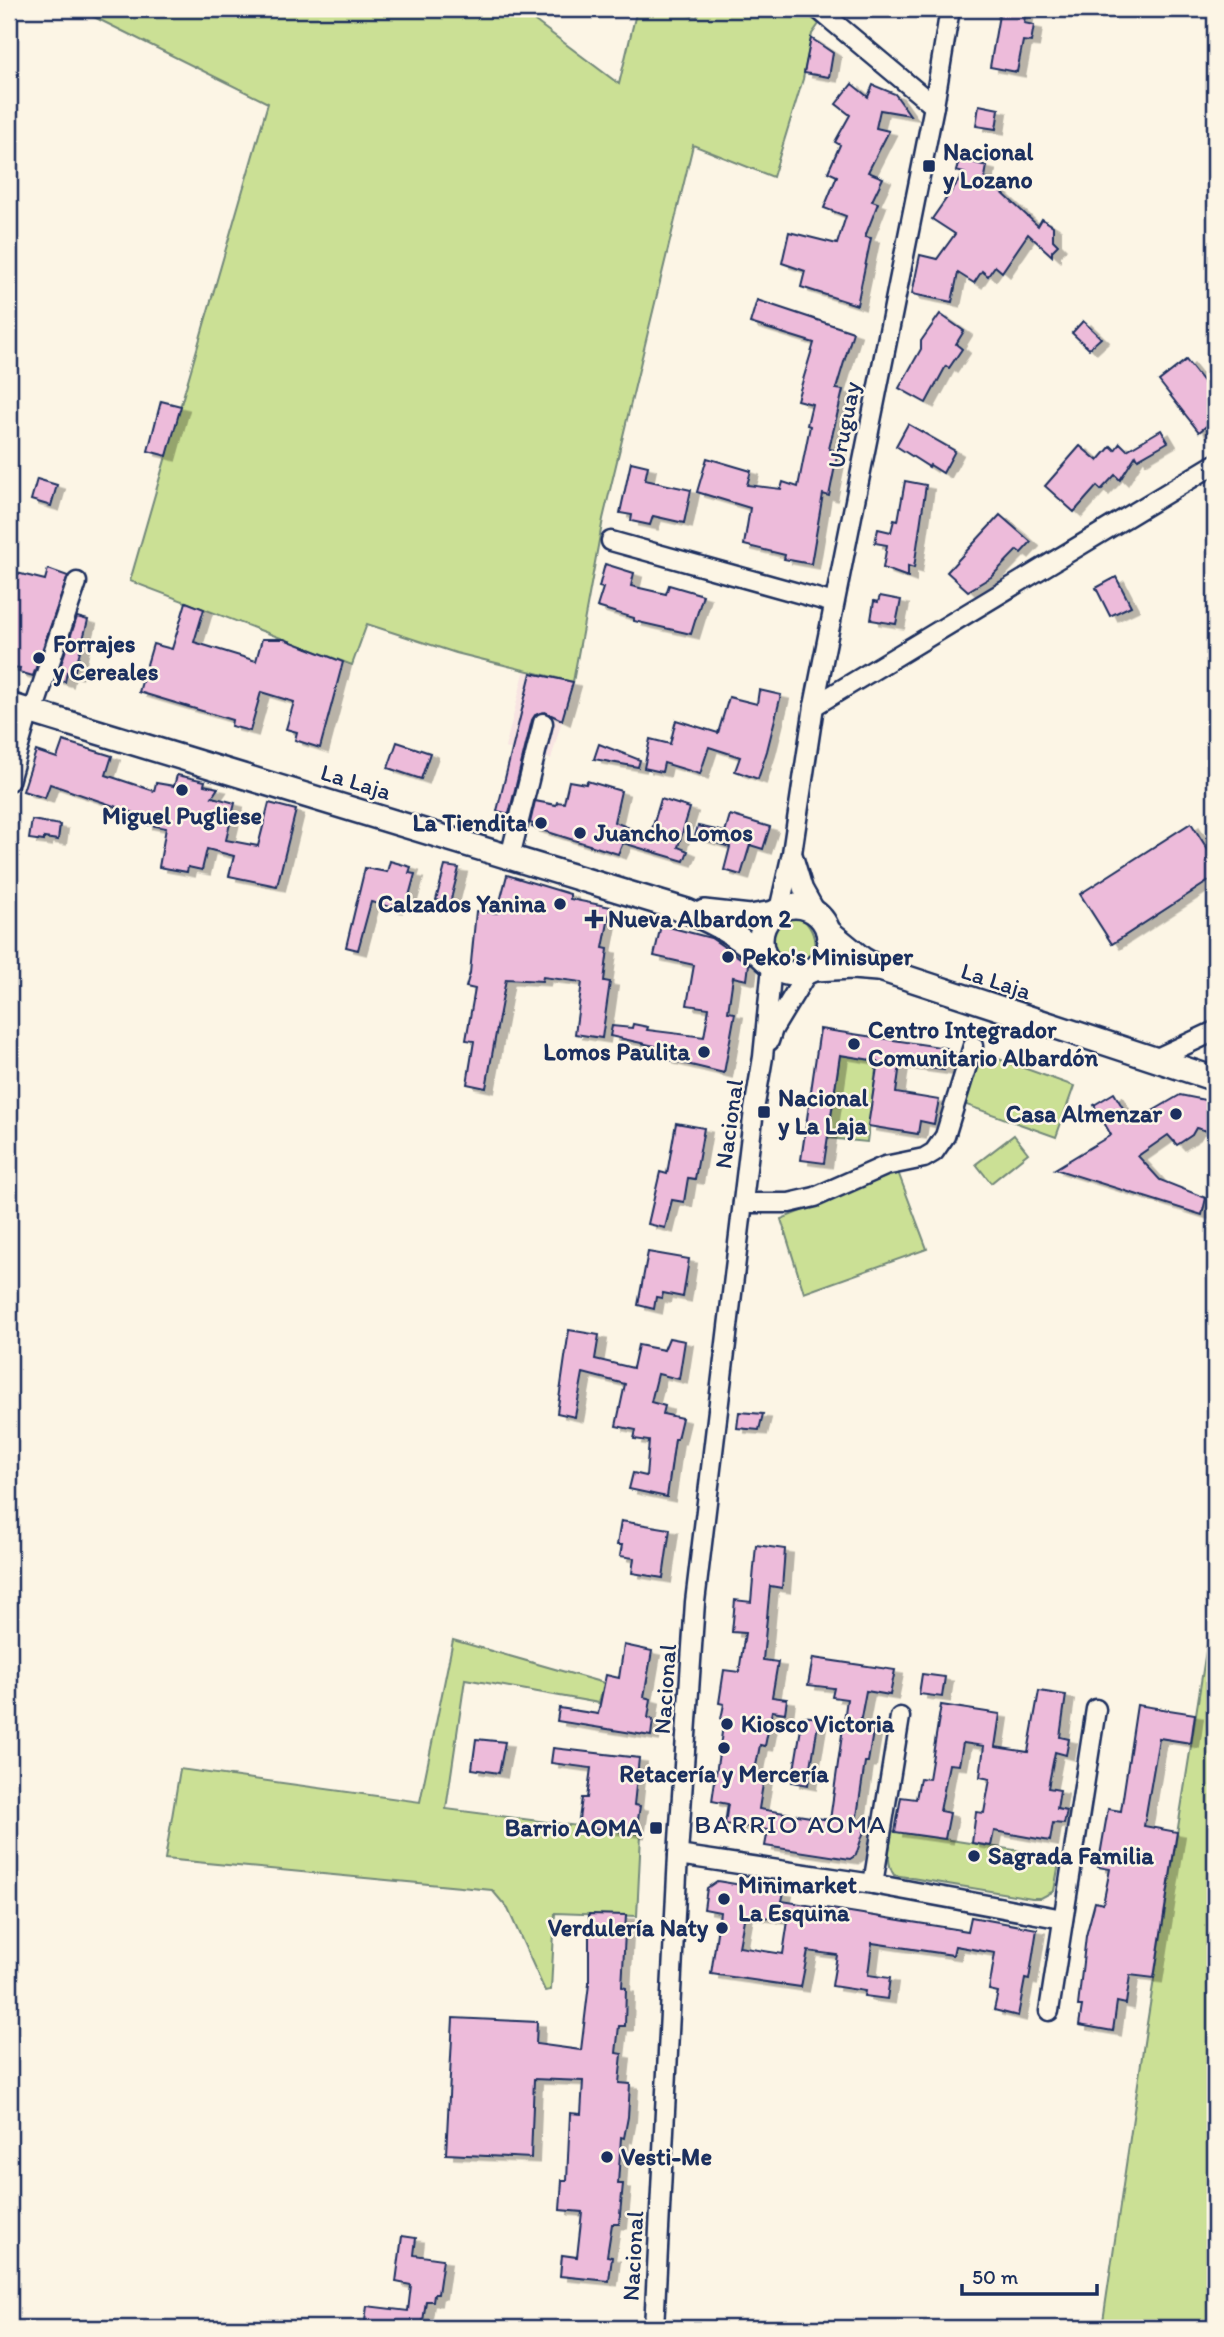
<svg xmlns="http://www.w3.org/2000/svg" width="1224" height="2337" font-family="Itim,sans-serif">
<defs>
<filter id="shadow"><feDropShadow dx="8" dy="4.5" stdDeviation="0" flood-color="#0004"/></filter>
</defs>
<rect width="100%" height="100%" fill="#fcf5e5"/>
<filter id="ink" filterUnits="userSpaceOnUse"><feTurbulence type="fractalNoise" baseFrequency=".0143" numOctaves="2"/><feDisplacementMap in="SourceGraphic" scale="14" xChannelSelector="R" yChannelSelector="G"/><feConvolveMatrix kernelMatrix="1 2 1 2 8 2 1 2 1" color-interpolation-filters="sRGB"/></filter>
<g filter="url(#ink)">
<!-- built -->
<polygon fill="#f8e4e2" points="525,669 573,682 551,759 505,748"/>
<!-- green -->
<g fill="#cbe095" stroke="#73887a" stroke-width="2">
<polygon points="78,9 519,9 619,84 637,9 669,9 697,17 699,9 802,9 819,24 812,34 803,79 773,177 693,145 603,519 573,682 456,653 367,624 352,665 130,581 268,103"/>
<path d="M782,913C807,913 820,935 812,958C785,968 771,952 769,926Z"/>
<polygon points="976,1051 1074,1086 1056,1137 958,1102"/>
<polygon points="840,1055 877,1061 867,1142 828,1138"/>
<polygon points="1014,1135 1028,1153 991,1183 976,1164"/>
<polygon points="898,1172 927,1249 804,1293 781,1219"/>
<polygon points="1215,1594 1215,2328 1102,2328 1145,2036"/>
<polygon points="453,1640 604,1683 599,1703 465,1679 446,1809 641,1834 637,1916 555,1913 551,1990 545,1991 508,1909 492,1890 165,1859 180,1769 420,1802"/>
<path d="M892,1831L1060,1857L1054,1891L1041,1898H1032L894,1875C885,1861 890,1847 892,1831Z"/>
</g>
<!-- building -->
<g fill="#edbbda" stroke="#1b2f5e" stroke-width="2" fill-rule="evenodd" filter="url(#shadow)">
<polygon points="1000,9 1026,9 1024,23 1034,25 1031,42 1023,41 1017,72 990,67"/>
<polygon points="811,38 833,53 829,77 804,73"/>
<polygon points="852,84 868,97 873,85 895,94 910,115 880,110 876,128 889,131 868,172 883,178 872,201 878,203 865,237 871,238 857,305 801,287 805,271 782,263 789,232 837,244 846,216 824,208 837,176 828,172 840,145 835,142 850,115 836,104"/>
<polygon points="979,105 999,109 996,129 976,126"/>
<polygon points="962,150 977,154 975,163 987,166 985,177 1038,226 1042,219 1053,226 1053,240 1058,245 1052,251 1052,256 1028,234 1002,272 995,266 988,276 982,271 974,283 958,273 952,302 912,294 920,255 937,259 955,234 932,219 964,173 956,171"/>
<polygon points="757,300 853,332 836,389 843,390 829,449 838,451 829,496 823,494 811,564 784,559 785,555 744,545 750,508 697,492 707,458 751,471 747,485 781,489 783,482 798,487 810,426 807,425 812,404 797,400 814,343 750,323"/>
<polygon points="940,314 964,331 956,344 962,349 949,368 946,366 926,403 899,388 921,349 921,341"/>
<polygon points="1083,321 1101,338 1089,349 1072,333"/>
<polygon points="1186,360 1215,397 1215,419 1199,432 1159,381"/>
<polygon points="161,401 181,406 167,456 148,451"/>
<polygon points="908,424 955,451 943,473 930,465 929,467 896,446"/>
<polygon points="1161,430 1168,442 1138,459 1136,455 1120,480 1115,475 1101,490 1097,486 1074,512 1045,486 1080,446 1098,461 1111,446 1115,450 1120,443 1127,450"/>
<polygon points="631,462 648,466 645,480 691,490 684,523 653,516 650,525 631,521 632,515 620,513"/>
<polygon points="37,479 57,485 51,506 31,500"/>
<polygon points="905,481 926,485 914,568 908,566 908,577 883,568 887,545 875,543 878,529 891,532 894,520 898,521"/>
<polygon points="1000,515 1031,542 1021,553 1017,550 991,577 968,591 947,572"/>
<polygon points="605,564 634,573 631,586 666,594 669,585 703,595 691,634 634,621 634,618 597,607 603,588 599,587"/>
<polygon points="48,569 68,576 33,676 19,672 20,668 9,667 9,571 45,580"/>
<polygon points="1116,577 1131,606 1110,616 1096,588"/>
<polygon points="880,596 901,600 896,624 871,620 874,601 878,602"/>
<polygon points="186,602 204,609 194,642 256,661 262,639 284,639 343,662 320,748 295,740 297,732 286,729 294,702 261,692 250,731 231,726 232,720 139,692 153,644 172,649"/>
<polygon points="77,617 88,620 74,674 67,672 65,682 56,679"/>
<polygon points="531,673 573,682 562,720 545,712 535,715 532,720 509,814 497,811"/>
<polygon points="759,690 781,695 767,751 758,779 735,771 740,757 709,747 700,774 664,763 662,772 644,768 650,739 670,744 676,720 718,733 729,697 757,704"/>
<polygon points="63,741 112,756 106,775 154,791 156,783 174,786 177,775 205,781 204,785 218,788 212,797 235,803 226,840 258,846 269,803 296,810 277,886 229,876 234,856 207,849 202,870 188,867 187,872 159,867 166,828 145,824 146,817 50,784 45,798 23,791 36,751 57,758"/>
<polygon points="397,742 430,753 421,779 388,768"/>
<polygon points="599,744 640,760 638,767 594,759"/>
<polygon points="569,781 586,784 587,781 621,791 614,822 650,836 661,799 690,808 678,847 688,851 684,861 623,843 618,854 532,827 533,824 530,823 535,801 556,805 557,802 564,803"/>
<polygon points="730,815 770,827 763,849 750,845 741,875 724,870 730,847 695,836 698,826 725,832"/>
<polygon points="32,820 60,825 58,840 44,838 44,841 29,839"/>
<polygon points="1191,823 1215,861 1215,877 1112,944 1080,894"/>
<polygon points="390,861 411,867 409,873 415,874 406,907 394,904 394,908 371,902 358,950 346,947 365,868 387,872"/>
<polygon points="445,866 459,868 450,903 436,900"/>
<polygon points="507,875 570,894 570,899 611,907 603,948 608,949 604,981 610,982 602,1038 575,1034 582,982 543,977 542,981 506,979 486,1088 467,1084 474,1041 466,1040 475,989 466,987 470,973 476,911 497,913"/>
<polygon points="661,925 711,938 749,964 747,980 733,977 728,1012 735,1013 724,1073 666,1059 668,1049 610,1036 612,1026 632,1028 633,1024 648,1027 647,1030 704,1037 709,1008 687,1005 694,965 654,956"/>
<polygon points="820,1029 947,1048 944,1070 900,1064 896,1093 939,1100 934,1124 920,1121 918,1134 868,1126 878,1061 840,1055 824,1163 801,1160"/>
<polygon points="1114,1093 1132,1123 1180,1095 1215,1102 1215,1133 1196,1128 1192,1135 1177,1145 1168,1135 1138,1156 1160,1180 1206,1198 1202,1215 1055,1169 1111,1135 1094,1105"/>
<polygon points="676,1123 704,1128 695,1179 688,1178 684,1202 672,1200 665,1228 648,1224 660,1172 667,1174"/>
<polygon points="648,1252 689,1259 683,1297 663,1293 662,1298 656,1297 654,1309 638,1305"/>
<polygon points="569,1330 599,1335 595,1359 633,1368 638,1345 664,1350 669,1338 685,1341 679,1379 658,1374 651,1402 665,1406 663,1414 682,1418 677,1439 675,1439 667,1497 629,1489 633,1473 646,1476 649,1441 634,1439 636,1430 616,1426 625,1384 583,1373 575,1417 557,1413"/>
<polygon points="739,1412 763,1414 759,1430 737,1428"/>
<polygon points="621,1521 670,1529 663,1578 632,1573 634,1558 620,1556 622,1545 617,1545"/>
<polygon points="756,1545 785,1549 782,1588 770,1586 763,1660 778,1662 772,1697 787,1699 785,1713 772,1711 765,1746 760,1745 754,1776 764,1778 759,1809 830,1820 847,1699 832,1697 834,1688 808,1685 813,1658 895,1670 890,1695 866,1691 860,1723 874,1726 868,1762 865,1762 856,1823 866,1825 856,1855 850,1859 765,1846 768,1830 725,1824 728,1804 712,1801 724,1719 721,1719 724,1704 719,1703 724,1670 739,1672 745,1633 732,1632 735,1600 751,1602"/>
<polygon points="624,1645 652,1651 644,1697 651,1699 648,1718 653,1719 651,1736 557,1721 559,1708 598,1714 606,1675 619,1678"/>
<polygon points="922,1674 945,1677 942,1697 919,1694"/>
<polygon points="1039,1691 1066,1695 1060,1737 1069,1739 1066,1755 1055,1752 1048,1788 1060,1790 1057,1809 1067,1811 1064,1824 1053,1823 1050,1841 994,1831 991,1846 972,1843 976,1812 984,1813 990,1779 980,1777 984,1746 963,1743 959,1765 949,1764 940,1811 950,1813 945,1839 895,1832 901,1797 916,1799 920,1778 929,1779 941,1705 1000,1714 995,1747 1028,1752"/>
<polygon points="1137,1705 1195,1714 1191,1743 1159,1738 1144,1826 1177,1832 1154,1978 1130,1975 1126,2004 1117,2002 1113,2031 1079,2025 1082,2006 1078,2006 1086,1936 1095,1902 1103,1904 1110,1869 1098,1867 1108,1809 1121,1811"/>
<polygon points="803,1716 819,1718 808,1785 792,1782"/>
<polygon points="476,1739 505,1742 499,1773 472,1769"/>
<polygon points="553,1748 639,1758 634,1805 640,1806 636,1833 578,1826 582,1798 587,1798 591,1768 551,1763"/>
<path d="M717,1881L784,1892L782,1901L968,1931L971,1917L1037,1929L1029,1980L1025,1979L1018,2016L994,2010L998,1992L989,1990L995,1953L955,1946L953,1955L872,1943L868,1975L890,1978L887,1999L864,1996L865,1991L832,1986L837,1955L808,1951L801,1987L711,1974L720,1912L704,1909L707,1888ZM745,1914L788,1921L783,1954L739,1947Z"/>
<polygon points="589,1914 626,1915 622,1987 626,1988 625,2026 619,2026 616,2053 622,2054 619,2083 630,2084 628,2117 624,2138 621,2137 618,2184 623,2184 619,2224 612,2224 607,2256 612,2257 609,2281 560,2276 562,2255 577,2257 582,2212 560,2210 562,2180 567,2180 570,2113 581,2114 583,2081 534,2079 531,2158 446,2154 453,2018 537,2022 536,2044 581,2050 589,1984"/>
<polygon points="402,2236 416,2238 414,2255 443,2259 438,2294 434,2294 433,2301 426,2301 422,2328 364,2328 367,2306 408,2311 411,2285 396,2282"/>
</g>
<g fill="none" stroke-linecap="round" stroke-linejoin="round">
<!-- minor casing -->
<g stroke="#1b2f5e" stroke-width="23">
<g id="minor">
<polyline points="818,9 934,106"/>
<polyline points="611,541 834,603"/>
<polyline points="814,706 1215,464"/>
<polyline points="33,712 77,582"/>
<polyline points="9,781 29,711"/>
<polyline points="793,856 803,889 817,914"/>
<polyline points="510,857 543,723"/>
<polyline points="779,910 792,853 814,706 934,106 950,9"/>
<polyline points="769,1041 773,1029 807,973"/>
<polyline points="1155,1059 1215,1031"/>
<polyline points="743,1203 789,1203 815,1197 885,1166 924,1158 934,1152 945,1136 973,1046"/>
<polyline points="678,1855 873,1884 1063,1919"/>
<polyline points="873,1884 900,1717"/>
<polyline points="1049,2011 1096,1709"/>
<polyline points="654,2328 678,1855 695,1602 754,1110 763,1057 772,966"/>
</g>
</g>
<!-- major casing -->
<g stroke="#1b2f5e" stroke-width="28">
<g id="major">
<path d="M9,705L687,911C718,924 743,938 767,961"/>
<circle cx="795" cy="940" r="34"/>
<polyline points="704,912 750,917 773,913"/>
<polyline points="828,931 862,959 880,969 1215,1079"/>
<polyline points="815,969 852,967 877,969"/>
</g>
</g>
<!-- minor -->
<use href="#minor" stroke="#fcf5e5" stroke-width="18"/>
<!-- major -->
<use href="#major" stroke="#fcf5e5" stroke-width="23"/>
</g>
</g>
<!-- markers -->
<g fill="#1b2f5e" stroke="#fcf5e5" stroke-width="2.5">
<rect x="922" y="159" width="14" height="14" rx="3.5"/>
<circle cx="39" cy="658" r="7"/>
<circle cx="182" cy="790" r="7"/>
<circle cx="541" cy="823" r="7"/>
<circle cx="580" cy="833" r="7"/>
<circle cx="560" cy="904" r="7"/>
<path d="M590.5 908.5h7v7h7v7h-7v7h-7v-7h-7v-7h7z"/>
<circle cx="728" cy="957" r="7"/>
<circle cx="854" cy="1044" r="7"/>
<circle cx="704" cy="1052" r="7"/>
<rect x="757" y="1105" width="14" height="14" rx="3.5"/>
<circle cx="1176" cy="1114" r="7"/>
<circle cx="727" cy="1724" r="7"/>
<circle cx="724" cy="1748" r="7"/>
<rect x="649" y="1821" width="14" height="14" rx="3.5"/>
<circle cx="974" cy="1856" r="7"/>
<circle cx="724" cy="1899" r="7"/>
<circle cx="722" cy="1928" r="7"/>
<circle cx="607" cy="2157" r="7"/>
</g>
<g text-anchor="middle" stroke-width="5" stroke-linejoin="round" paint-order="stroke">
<!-- poi labels -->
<g font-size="24" font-weight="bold" fill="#1b2f5e" stroke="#fcf5e5" text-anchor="start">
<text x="943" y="160">Nacional<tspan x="943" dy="28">y Lozano</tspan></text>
<text x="53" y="652">Forrajes<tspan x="53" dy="28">y Cereales</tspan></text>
<text x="182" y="824" text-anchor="middle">Miguel Pugliese</text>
<text x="527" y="831" text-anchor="end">La Tiendita</text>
<text x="594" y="841">Juancho Lomos</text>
<text x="546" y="912" text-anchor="end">Calzados Yanina</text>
<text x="608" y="927">Nueva Albardon 2</text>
<text x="742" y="965">Peko's Minisuper</text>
<text x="868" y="1038">Centro Integrador<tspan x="868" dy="28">Comunitario Albardón</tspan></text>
<text x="690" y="1060" text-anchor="end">Lomos Paulita</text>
<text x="778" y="1106">Nacional<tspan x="778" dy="28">y La Laja</tspan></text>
<text x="1162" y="1122" text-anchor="end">Casa Almenzar</text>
<text x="741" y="1732">Kiosco Victoria</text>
<text x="724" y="1782" text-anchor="middle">Retacería y Mercería</text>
<text x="642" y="1836" text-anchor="end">Barrio AOMA</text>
<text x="988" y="1864">Sagrada Familia</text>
<text x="738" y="1893">Minimarket<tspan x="738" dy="28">La Esquina</tspan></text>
<text x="708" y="1936" text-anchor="end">Verdulería Naty</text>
<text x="621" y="2165">Vesti-Me</text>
</g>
<!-- street labels -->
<g font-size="24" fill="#1b2f5e" stroke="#fcf5e5">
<text transform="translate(844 425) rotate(-79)" y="8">Uruguay</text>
<text transform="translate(356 782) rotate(17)" y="8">La Laja</text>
<text transform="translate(996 981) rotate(18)" y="8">La Laja</text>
<text transform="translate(729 1124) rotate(-82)" y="8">Nacional</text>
<text transform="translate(665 1689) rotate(-86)" y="8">Nacional</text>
<text transform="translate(633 2256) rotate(-87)" y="8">Nacional</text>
</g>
<!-- neighbourhood labels -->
<g font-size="26" letter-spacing="2" fill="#1b2f5e" stroke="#fcf5e5">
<text x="791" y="1833">BARRIO AOMA</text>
</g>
</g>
<!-- margin -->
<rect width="1224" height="2337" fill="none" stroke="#fcf5e5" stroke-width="35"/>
<rect x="18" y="18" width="1189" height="2302" fill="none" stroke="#1b2f5e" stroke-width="2.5" filter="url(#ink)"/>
<!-- scale -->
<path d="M962 2284v10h135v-10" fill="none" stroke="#1b2f5e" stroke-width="3.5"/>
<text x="972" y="2284" font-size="21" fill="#1b2f5e" stroke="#fcf5e5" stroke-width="5" paint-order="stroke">50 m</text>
</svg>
